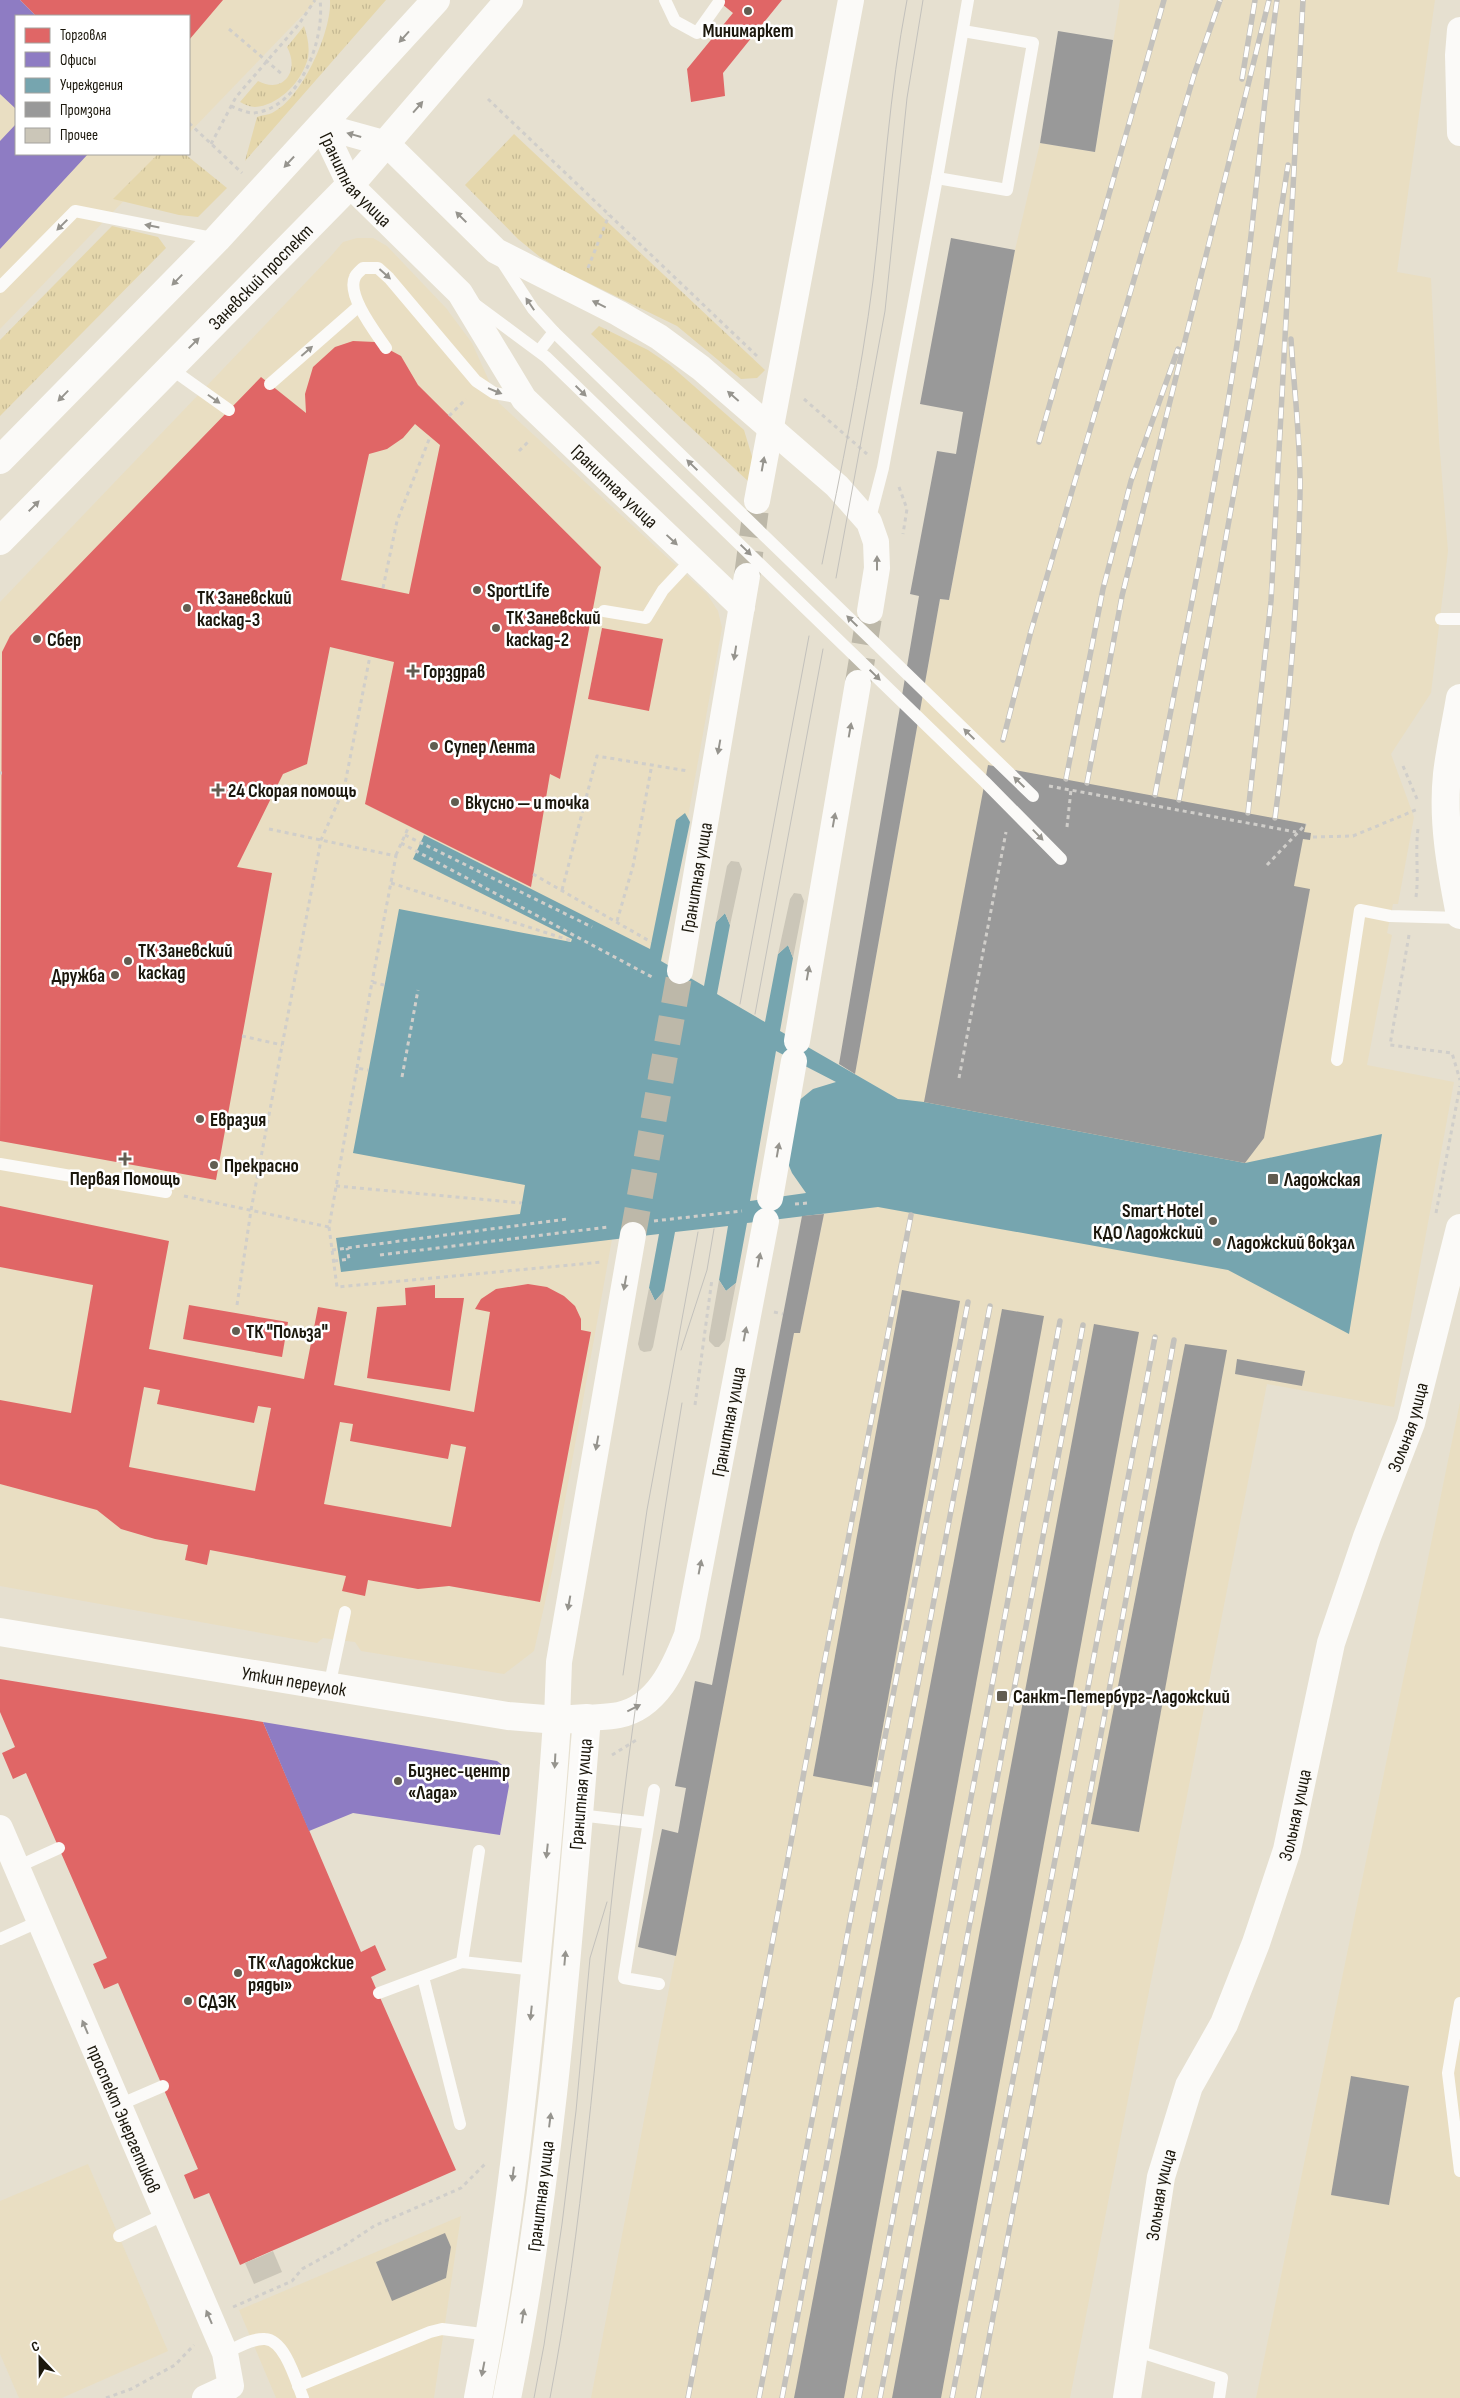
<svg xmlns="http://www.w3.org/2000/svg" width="1460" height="2398" font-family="'Sofia Sans Condensed',sans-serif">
<defs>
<pattern id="grass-tufts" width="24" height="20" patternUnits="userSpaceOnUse" patternTransform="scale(1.25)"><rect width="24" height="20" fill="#e5d7ac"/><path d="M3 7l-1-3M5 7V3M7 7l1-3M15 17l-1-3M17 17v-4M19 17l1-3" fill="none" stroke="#c4b893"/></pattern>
</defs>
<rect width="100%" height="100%" fill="#e6e0d0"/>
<!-- built -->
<g fill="#e9dec2">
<polygon points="0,0 317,0 189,133 189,16 16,16 16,154 169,154 0,329"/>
<polygon points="1120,0 1435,0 1397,272 1431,278 1439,440 1448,551 1431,693 1391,754 1414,817 1398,904 1393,904 1387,933 1392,935 1367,1065 1454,1082 1394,1407 1267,1384 1070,2398 591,2398 794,1333 800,1333 824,1214 878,1207 882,1173 898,1099 855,1074 940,599 949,600 1015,250 1040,143 1095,152"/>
<polygon points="357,238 373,238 387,246 446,308 472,343 499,403 707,594 718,611 722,628 553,1567 534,1651 504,1674 361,1651 355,1642 323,1638 317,1643 0,1586 0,602 331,256 343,242"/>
<polygon points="1460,1402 1460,2398 1256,2398"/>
<polygon points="88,2164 168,2351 62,2398 19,2398 0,2354 0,2201"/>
<polygon points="461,2216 434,2398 276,2398 239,2310"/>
</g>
<!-- grass -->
<g fill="url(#grass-tufts)">
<path d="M330,0H386L245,161L257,117C262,115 268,115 272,113C302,99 332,31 330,0Z"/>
<path d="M304,26C308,38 311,52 306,64C299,84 277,106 255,107C250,107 244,104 240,102L258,81C284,95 300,70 287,47Z"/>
<polygon points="514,134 765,370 757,378 741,379 677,326 562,270 540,257 518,239 465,185"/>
<polygon points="158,154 185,154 227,188 198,217 179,215 113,199"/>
<polygon points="112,226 158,237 166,248 0,416 0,340"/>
<polygon points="599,326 648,350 670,365 744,430 754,463 750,483 591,334"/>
</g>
<!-- shops -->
<g fill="#e06666" fill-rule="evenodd">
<polygon points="20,0 223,0 189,40 189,16 36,16"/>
<polygon points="717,0 782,0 723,73 725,96 691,102 687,69 733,13"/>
<path d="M353,341L375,342L401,356L418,385L601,567L560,779L550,774L531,887L365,804L394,662L330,647L307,764L283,774L237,867L272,873L216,1180L0,1141L2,652L10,636L261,377L306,413L305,394L313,367L335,347ZM415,424L440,445L409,594L341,580L369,454L387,449L403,438Z"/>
<polygon points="602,628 663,639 649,711 588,699"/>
<path d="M0,1206L169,1241L149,1349L304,1379L318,1307L347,1312L334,1385L474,1412L490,1312L475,1309L481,1299L496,1289L528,1284L547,1287L564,1296L575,1306L581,1319V1330L591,1332L540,1602L449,1586L418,1589L368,1580L365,1596L342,1591L346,1576L210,1550L207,1565L185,1560L188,1545L155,1539L121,1529L97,1510L0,1484V1400L71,1413L93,1285L0,1267ZM144,1387L160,1390L157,1404L254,1423L258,1406L271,1408L255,1491L129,1467ZM340,1422L353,1424L350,1441L448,1459L451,1444L466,1447L451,1527L324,1504Z"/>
<polygon points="435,1285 435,1298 464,1298 450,1391 367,1378 377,1307 406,1305 405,1288"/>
<polygon points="189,1305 288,1322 282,1357 183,1339"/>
<polygon points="0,1679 263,1722 361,1952 375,1945 386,1970 371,1977 456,2170 240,2265 209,2193 194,2199 184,2175 198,2169 118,1983 104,1989 93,1964 107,1958 26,1773 13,1779 2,1753 15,1747 0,1712"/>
</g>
<!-- offices -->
<g fill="#8e7cc3">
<polygon points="0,0 20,0 36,16 16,16 16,109 0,94"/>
<polygon points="16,124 16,154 88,154 0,249 0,141"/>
<polygon points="263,1722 497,1761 505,1767 509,1786 500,1835 353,1813 309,1831"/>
</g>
<!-- public -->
<path fill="#76a5af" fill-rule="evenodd" d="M685,813L690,822L661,961L704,986L716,922L725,913L730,925L717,994L765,1022L778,954L788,945L793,958L780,1031L898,1099L924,1102L1245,1163L1382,1134L1349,1334L1228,1270L878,1207L747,1223L736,1283L726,1291L719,1280L728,1226L675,1232L664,1291L655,1301L649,1288L659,1234L341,1272L336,1238L520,1214L525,1185L353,1153L399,909L571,942L572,939L413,859L424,835L650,949L676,820ZM776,1051L836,1082L813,1089L797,1102L784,1154L792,1173L806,1193L750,1201Z"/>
<!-- industry -->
<g fill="#999">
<polygon points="1058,31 1113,40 1095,152 1040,143"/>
<polygon points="951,238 1015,250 949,600 940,599 855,1074 839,1064 919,596 910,594 937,451 956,454 963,412 920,404"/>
<polygon points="988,765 1306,824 1304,832 1311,833 1310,840 1303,839 1294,886 1310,889 1264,1138 1245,1163 924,1102"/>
<polygon points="824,1214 800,1333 794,1333 676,1956 638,1947 662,1829 678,1833 686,1788 675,1786 695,1681 712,1685 802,1216"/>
<polygon points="902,1290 960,1301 872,1787 813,1776"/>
<polygon points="1002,1309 1044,1316 844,2398 794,2398"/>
<polygon points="1094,1324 1139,1332 941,2398 892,2398"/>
<polygon points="1185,1344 1227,1350 1139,1832 1091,1824"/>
<polygon points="1237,1359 1305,1371 1302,1386 1235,1374"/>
<polygon points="1351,2076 1409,2086 1389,2205 1331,2195"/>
<polygon points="445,2233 451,2247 446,2278 392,2301 376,2262"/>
</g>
<!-- building -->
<g fill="#cbc6b8">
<polygon points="731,861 739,862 742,869 730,925 725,913 716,922 727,866"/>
<polygon points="794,893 801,894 804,901 793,958 788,945 778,954 790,899"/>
<polygon points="719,1280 726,1291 736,1283 725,1340 719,1347 715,1347 709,1341 709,1337"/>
<polygon points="649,1288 655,1301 664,1291 653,1347 651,1351 644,1352 640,1350 638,1344"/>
<polygon points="273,2251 282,2272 254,2284 245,2263"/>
</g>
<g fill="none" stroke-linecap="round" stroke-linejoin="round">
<!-- street-tunnel -->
<g stroke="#bdb8a9" stroke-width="26" stroke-dasharray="26 13" stroke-linecap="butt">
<polyline points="747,576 757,501"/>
<polyline points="858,683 870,611"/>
<polyline points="633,1235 680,971"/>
</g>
<!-- path -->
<g stroke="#d0ceca" stroke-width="3" stroke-dasharray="4 4" stroke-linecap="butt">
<polyline points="229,29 283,75"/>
<polyline points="488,99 757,356"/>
<path d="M231,106C238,109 247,113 253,113C300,109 325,40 320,0"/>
<polyline points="189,123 242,173"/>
<polyline points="211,144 236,97 299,24 315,0"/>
<polyline points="588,268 609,215"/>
<polyline points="804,399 867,454"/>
<polyline points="449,416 466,399"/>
<polyline points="519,451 530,440"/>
<polyline points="899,487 907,509 903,534"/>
<polyline points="383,588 397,521 430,437"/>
<polyline points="1403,766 1417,799"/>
<polyline points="0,773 2,773"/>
<polyline points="1049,786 1296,832"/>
<polyline points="1067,827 1071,790"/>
<polyline points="269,829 396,856 372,982"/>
<polyline points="405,835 592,927"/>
<polyline points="1313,837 1353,836 1418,809"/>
<polyline points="401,843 652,977"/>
<polyline points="396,855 409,826"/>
<polyline points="1267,865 1306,824"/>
<polyline points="533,874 651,942"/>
<polyline points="391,883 572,941"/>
<polyline points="562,890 597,756 688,771"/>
<path d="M1416,897C1419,874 1415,852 1418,829"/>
<polyline points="617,921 633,866 652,764"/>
<polyline points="1409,935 1390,1045 1452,1053 1460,1080"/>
<polyline points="242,1036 282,1045"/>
<polyline points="357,1068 372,982 384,985"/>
<polyline points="402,1077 418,990"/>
<polyline points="959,1078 1006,832"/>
<polyline points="336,1186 522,1203"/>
<polyline points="184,1196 329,1227 357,1068 368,1070"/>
<polyline points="795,1204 808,1203"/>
<polyline points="1436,1213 1460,1086"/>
<polyline points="654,1221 742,1211"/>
<polyline points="329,1227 337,1287 602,1262"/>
<polyline points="332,1250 567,1219"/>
<polyline points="380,1255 608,1227"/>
<polyline points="334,1261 349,1259 347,1248"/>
<polyline points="237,1305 251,1210 321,840 344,789 370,656"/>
<polyline points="774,1312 783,1314"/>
<polyline points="695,1405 712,1279"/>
<polyline points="612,1755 638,1739"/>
<polyline points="233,2307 292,2281 302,2269 344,2246 374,2226 461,2188 486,2163"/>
<polyline points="106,2398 131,2389 175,2365 194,2345"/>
</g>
<!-- lane -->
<g stroke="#fbfaf8" stroke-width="12">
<polyline points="665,0 675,21 697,33 719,2"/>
<polyline points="937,178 1007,190 1033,43 963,31"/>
<polyline points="501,260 533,309 554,332 1033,796"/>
<polyline points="0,287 75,211 217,239"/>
<polyline points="476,305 546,357 985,782 1061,859"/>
<path d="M386,348C376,333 346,295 355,277C356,274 360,271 363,268H378L389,278L476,381L494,393L521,398"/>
<polyline points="539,351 554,332"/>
<polyline points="170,368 229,410"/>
<polyline points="270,384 359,306"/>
<polyline points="869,522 883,468 937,178 968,0"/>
<polyline points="604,611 646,618 663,590 692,559"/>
<polyline points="1441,619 1460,619"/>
<polyline points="1337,1060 1360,910 1390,916 1460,918"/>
<polyline points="0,1164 166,1192"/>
<polyline points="329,1687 345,1612"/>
<polyline points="654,1790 624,1978 659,1984"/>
<polyline points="579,1815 648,1823"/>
<polyline points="17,1867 59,1848"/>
<polyline points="0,1939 40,1921"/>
<polyline points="462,1962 479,1851"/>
<polyline points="423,1977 460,2124"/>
<polyline points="379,1993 462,1962 535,1970"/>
<polyline points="1460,2003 1448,2073 1460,2171"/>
<polyline points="119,2105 163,2086"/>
<polyline points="119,2236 165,2214"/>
<polyline points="1134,2350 1222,2378 1219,2398"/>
<path d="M225,2353C236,2348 252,2338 265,2339C285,2340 296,2381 303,2398"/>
<polyline points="298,2386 430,2332 442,2329 490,2335"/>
</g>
<!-- street -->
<g stroke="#fbfaf8" stroke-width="26">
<polyline points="1460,30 1458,55 1460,133"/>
<polyline points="322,126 387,144 496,251 618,313 659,337 701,368 837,486 869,522 876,542 877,568 870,611"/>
<path id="s1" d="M322,126L350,185L460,293L524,399L742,607"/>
<polyline points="757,501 851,0"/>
<path id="s2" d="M680,971L747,576"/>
<polyline points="797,1041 858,683"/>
<polyline points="770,1198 794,1061"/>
<path id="s3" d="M587,1718C598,1717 609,1717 619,1715C657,1707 674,1668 687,1635L766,1221"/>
<polyline points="557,1720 559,1662 633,1235"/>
<path id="s4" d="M0,1828L225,2353L231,2386L205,2398"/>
</g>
<!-- secondary -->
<g stroke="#fbfaf8" stroke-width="28">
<path d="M1460,698C1456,723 1450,748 1447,774C1442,821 1451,869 1460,915"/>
<path id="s5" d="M0,1632L508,1716L557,1720L587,1718C568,1945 552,2174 507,2398"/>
<path d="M478,2398C505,2257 521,2115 535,1972C543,1888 552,1804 557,1720"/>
<path id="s6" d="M1127,2398L1161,2177L1189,2086L1224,2024L1256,1943L1287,1850L1331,1643L1367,1537L1411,1423L1460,1228"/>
</g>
<!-- primary -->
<g stroke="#fbfaf8" stroke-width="28">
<polyline points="0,460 217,239 436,0"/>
<path id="s7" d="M0,541L350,185L509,0"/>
</g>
<!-- tram -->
<g stroke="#c3c1bc" stroke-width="1">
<path d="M822,564C841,470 861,376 873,281C884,187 889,93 907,0"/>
<polyline points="836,578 885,311 907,98 923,0"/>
<polyline points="740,1004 809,636"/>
<polyline points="755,1014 823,649"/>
<polyline points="681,1350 707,1270 714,1229"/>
<polyline points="623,1675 647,1510 698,1232"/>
<polyline points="534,2398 544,2345 562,2224 576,2111 590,1958 607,1902"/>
<path d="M550,2398C583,2226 595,2051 614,1878C632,1719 656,1561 682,1403"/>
</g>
<!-- rail casing -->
<g stroke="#c3c1bc" stroke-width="5.5">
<g id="rail">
<polyline points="1242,79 1255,0"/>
<polyline points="1039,442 1164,0"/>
<polyline points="1003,740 1031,631 1194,75 1220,0"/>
<polyline points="1066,779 1103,589 1131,481 1178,349"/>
<polyline points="1087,783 1122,596 1269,0"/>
<path d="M1155,795C1188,615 1228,435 1249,253C1259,169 1265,84 1277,0"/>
<polyline points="1179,800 1260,347 1288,165"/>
<polyline points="1248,813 1271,601 1303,0"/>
<path d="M1275,818C1289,710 1298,602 1300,494C1301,443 1294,390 1291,339"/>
<polyline points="688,2398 824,1664 911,1215"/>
<polyline points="759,2398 968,1302"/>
<polyline points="782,2398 990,1306"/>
<polyline points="859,2398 1060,1321"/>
<polyline points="880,2398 1083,1325"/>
<polyline points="952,2398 1155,1337"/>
<polyline points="978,2398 1174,1340"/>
</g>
</g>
<!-- rail -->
<use href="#rail" stroke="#fff" stroke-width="4" stroke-dasharray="11" stroke-linecap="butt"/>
</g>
<!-- one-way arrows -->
<defs><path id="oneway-solid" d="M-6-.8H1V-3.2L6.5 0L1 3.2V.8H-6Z" transform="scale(1.25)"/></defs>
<g fill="#96948e">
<use href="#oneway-solid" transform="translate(404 37) rotate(132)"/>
<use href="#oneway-solid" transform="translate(418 107) rotate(-49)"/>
<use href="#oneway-solid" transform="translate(354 135) rotate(-164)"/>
<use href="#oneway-solid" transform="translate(289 162) rotate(133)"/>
<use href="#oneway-solid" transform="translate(461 217) rotate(-135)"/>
<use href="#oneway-solid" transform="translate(62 225) rotate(135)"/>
<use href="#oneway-solid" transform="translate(152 226) rotate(-169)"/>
<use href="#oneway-solid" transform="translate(385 274) rotate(42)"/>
<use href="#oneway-solid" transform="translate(177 280) rotate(134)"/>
<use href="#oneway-solid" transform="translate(530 304) rotate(-124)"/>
<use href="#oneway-solid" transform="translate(599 304) rotate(-154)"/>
<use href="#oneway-solid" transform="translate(194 343) rotate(-45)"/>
<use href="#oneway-solid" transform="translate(307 351) rotate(-41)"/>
<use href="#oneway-solid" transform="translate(495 391) rotate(22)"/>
<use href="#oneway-solid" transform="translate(581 391) rotate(44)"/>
<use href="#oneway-solid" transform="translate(63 396) rotate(134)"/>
<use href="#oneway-solid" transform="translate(733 396) rotate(-139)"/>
<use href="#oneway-solid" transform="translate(214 399) rotate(35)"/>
<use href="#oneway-solid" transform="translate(763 464) rotate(-80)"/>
<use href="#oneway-solid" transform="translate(692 465) rotate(-136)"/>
<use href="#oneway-solid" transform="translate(34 506) rotate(-45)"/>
<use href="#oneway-solid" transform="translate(672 540) rotate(43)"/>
<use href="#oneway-solid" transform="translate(746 550) rotate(44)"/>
<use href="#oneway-solid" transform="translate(877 563) rotate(-90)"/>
<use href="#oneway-solid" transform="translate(852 621) rotate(-136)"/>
<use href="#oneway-solid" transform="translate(735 653) rotate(99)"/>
<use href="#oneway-solid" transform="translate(875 675) rotate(44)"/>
<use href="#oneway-solid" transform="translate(850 730) rotate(-80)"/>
<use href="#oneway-solid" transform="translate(969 734) rotate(-136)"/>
<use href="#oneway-solid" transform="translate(719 747) rotate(100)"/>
<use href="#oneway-solid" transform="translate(1019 782) rotate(-136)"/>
<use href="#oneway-solid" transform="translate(834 820) rotate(-80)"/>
<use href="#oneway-solid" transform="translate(1038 835) rotate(46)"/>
<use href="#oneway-solid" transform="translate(808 973) rotate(-80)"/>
<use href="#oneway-solid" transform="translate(778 1150) rotate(-80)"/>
<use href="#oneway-solid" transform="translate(759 1260) rotate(-79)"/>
<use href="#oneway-solid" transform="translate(625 1283) rotate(100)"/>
<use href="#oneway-solid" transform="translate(745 1334) rotate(-79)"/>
<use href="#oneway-solid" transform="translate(597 1443) rotate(100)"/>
<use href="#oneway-solid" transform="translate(700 1567) rotate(-79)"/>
<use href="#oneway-solid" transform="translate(569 1603) rotate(100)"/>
<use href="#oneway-solid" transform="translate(634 1708) rotate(-27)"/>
<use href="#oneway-solid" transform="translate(555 1761) rotate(93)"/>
<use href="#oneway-solid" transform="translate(547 1851) rotate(96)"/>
<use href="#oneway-solid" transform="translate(565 1958) rotate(-85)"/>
<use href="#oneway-solid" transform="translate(531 2013) rotate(96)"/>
<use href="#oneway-solid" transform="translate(85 2027) rotate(-113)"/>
<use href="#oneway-solid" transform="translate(550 2120) rotate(-83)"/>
<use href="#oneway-solid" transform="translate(513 2174) rotate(97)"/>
<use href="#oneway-solid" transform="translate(523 2316) rotate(-81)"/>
<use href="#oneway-solid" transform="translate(209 2317) rotate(-113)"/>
<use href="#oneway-solid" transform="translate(483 2369) rotate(101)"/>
</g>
<!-- markers -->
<g fill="#625d51" stroke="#fff" stroke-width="2">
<circle cx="748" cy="11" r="5"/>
<circle cx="477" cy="590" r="5"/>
<circle cx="187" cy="608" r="5"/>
<circle cx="496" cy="628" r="5"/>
<circle cx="37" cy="639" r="5"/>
<path d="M410.5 663.5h5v5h5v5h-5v5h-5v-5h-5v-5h5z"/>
<circle cx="434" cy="746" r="5"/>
<path d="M215.5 782.5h5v5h5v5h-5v5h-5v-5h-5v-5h5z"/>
<circle cx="455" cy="802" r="5"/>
<circle cx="128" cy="961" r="5"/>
<circle cx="115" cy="975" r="5"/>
<circle cx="200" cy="1119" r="5"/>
<path d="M122.5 1151.5h5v5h5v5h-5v5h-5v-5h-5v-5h5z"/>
<circle cx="214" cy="1165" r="5"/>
<rect x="1267" y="1173" width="12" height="12" rx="2.5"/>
<circle cx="1213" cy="1221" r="5"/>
<circle cx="1217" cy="1242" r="5"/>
<circle cx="236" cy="1331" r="5"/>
<rect x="996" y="1690" width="12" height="12" rx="2.5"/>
<circle cx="398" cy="1781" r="5"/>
<circle cx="238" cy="1973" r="5"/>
<circle cx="188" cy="2001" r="5"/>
</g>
<g text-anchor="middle" stroke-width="5" stroke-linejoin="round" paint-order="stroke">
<!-- poi labels -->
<g font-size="19" font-weight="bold" fill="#1b170c" stroke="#fff" text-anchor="start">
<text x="748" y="37" text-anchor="middle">Минимаркет</text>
<text x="487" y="597">SportLife</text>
<text x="197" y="604">ТК Заневский<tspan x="197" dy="22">каскад-3</tspan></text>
<text x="506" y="624">ТК Заневский<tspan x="506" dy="22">каскад-2</tspan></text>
<text x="47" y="646">Сбер</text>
<text x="423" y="678">Горздрав</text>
<text x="444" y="753">Супер Лента</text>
<text x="228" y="797">24 Скорая помощь</text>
<text x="465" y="809">Вкусно — и точка</text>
<text x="138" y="957">ТК Заневский<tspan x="138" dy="22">каскад</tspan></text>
<text x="105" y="982" text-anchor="end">Дружба</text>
<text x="210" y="1126">Евразия</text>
<text x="224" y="1172">Прекрасно</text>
<text x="125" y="1185" text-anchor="middle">Первая Помощь</text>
<text x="1284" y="1186">Ладожская</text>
<text x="1203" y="1217" text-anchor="end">Smart Hotel<tspan x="1203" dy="22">КДО Ладожский</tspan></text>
<text x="1227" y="1249">Ладожский вокзал</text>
<text x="246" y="1338">ТК "Польза"</text>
<text x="1013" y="1703">Санкт-Петербург-Ладожский</text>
<text x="408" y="1777">Бизнес-центр<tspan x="408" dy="22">«Лада»</tspan></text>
<text x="248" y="1969">ТК «Ладожские<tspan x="248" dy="22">ряды»</tspan></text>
<text x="198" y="2008">СДЭК</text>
</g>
<!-- street labels -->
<g font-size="19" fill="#1b170c" stroke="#fff">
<text dy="7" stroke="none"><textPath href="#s1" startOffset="64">Гранитная улица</textPath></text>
<text dy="7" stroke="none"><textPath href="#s7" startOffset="371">Заневский проспект</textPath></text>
<text dy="7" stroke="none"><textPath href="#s1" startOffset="469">Гранитная улица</textPath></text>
<text dy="7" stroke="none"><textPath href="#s2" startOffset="95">Гранитная улица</textPath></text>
<text dy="7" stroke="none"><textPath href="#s3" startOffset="359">Гранитная улица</textPath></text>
<text dy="7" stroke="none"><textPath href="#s6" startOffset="1016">Зольная улица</textPath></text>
<text dy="7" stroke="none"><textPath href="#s5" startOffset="298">Уткин переулок</textPath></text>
<text transform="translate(580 1794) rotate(-85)" y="7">Гранитная улица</text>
<text dy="7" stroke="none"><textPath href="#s6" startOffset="611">Зольная улица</textPath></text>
<text dy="7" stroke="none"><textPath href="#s4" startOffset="316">проспект Энергетиков</textPath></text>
<text dy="7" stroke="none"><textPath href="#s6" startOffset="206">Зольная улица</textPath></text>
<text transform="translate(540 2196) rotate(-83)" y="7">Гранитная улица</text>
</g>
</g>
<!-- legend -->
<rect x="15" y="15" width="175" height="140" fill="#ffffff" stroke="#a4a29e"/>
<rect x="25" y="28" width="25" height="15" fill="#e06666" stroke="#a4a29e"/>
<text x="60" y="40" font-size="15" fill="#1b170c">Торговля</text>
<rect x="25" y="52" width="25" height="15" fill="#8e7cc3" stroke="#a4a29e"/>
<text x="60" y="65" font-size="15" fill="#1b170c">Офисы</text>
<rect x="25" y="78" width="25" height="15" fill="#76a5af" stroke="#a4a29e"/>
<text x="60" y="90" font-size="15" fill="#1b170c">Учреждения</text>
<rect x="25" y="102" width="25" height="15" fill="#999999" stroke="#a4a29e"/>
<text x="60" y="115" font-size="15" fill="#1b170c">Промзона</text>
<rect x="25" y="128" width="25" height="15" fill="#cbc6b8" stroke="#a4a29e"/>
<text x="60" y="140" font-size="15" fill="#1b170c">Прочее</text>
<!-- north arrow -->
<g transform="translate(40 2358) rotate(338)" stroke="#ffffff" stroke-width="4" paint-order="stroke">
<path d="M0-4L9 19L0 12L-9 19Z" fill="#1b170c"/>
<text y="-8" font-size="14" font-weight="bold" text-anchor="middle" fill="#1b170c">С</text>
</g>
</svg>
